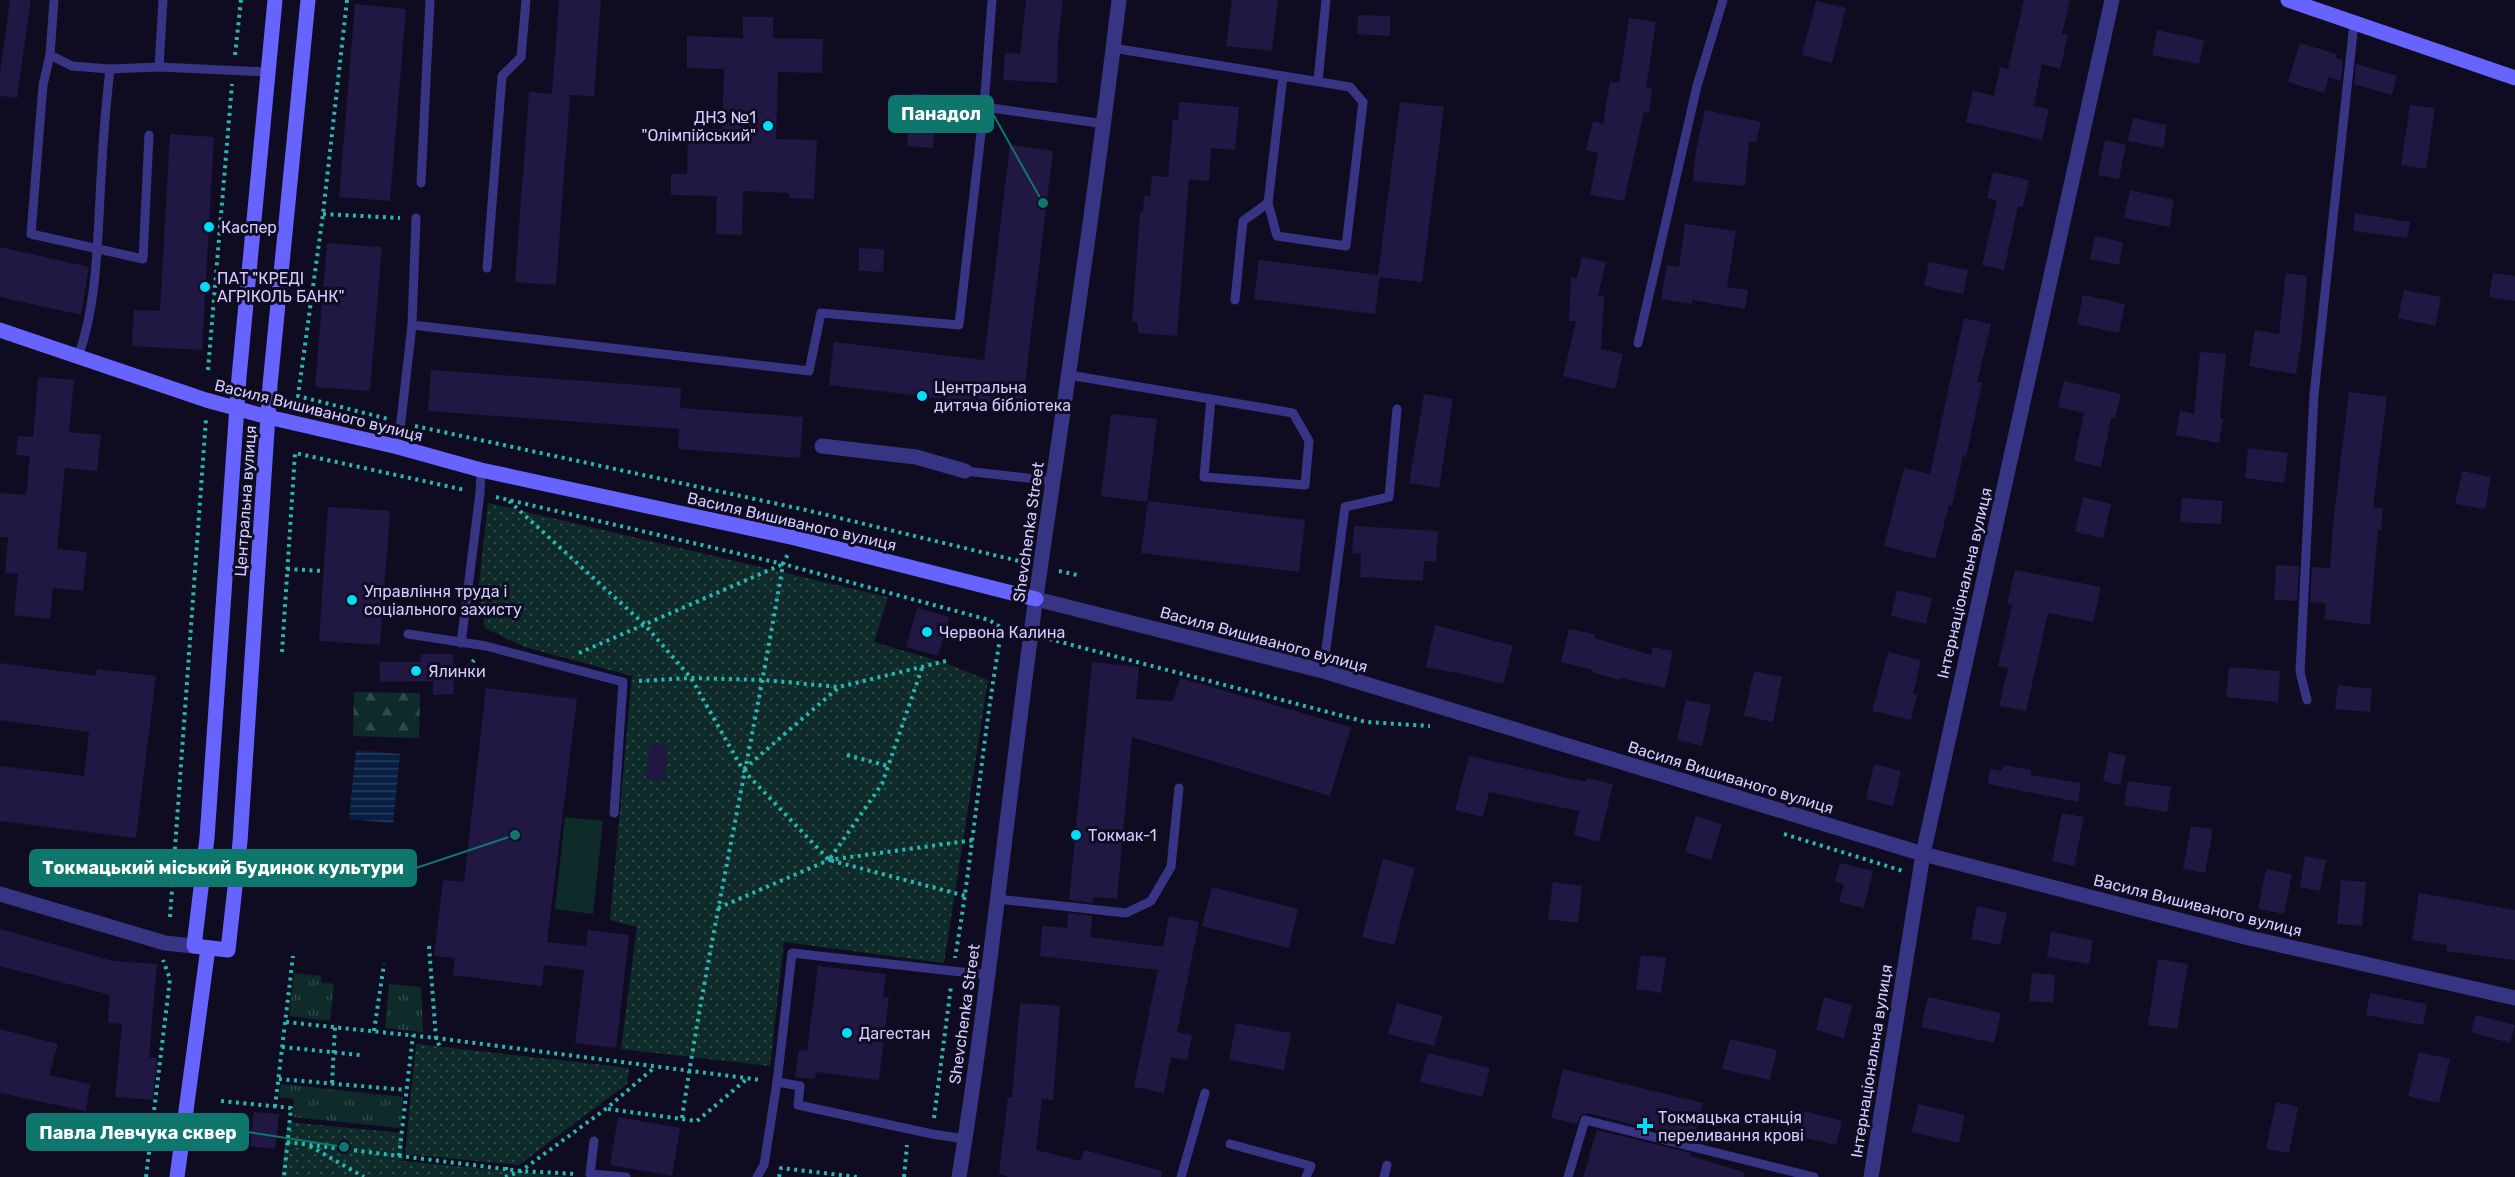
<svg xmlns="http://www.w3.org/2000/svg" width="2515" height="1177" font-family="Rubik,sans-serif">
<defs>
<pattern id="grass-tufts" width="24" height="20" patternUnits="userSpaceOnUse" patternTransform="scale(1.5)"><rect width="24" height="20" fill="#0e2b2a"/><path d="M3 7l-1-3M5 7V3M7 7l1-3M15 17l-1-3M17 17v-4M19 17l1-3" fill="none" stroke="#30494a"/></pattern>
<pattern id="forest-firs" width="22" height="20" patternUnits="userSpaceOnUse" patternTransform="scale(1.5)"><rect width="22" height="20" fill="#0e2b2a"/><path d="M5 1l3.5 6h-7zM16 11l3.5 6h-7z" fill="#30494a"/></pattern>
<pattern id="park-dots" width="8" height="8" patternUnits="userSpaceOnUse" patternTransform="scale(1.5)"><rect width="8" height="8" fill="#0e2b2a"/><path d="M2 2h.1M6 6h.1" fill="none" stroke="#30494a" stroke-width="1.8" stroke-linecap="round"/></pattern>
<pattern id="water-rules" width="6" height="5" patternUnits="userSpaceOnUse" patternTransform="scale(1.5)"><rect width="6" height="5" fill="#081e43"/><path d="M0 2.5h6" fill="none" stroke="#2b3e5f"/></pattern>
</defs>
<rect width="100%" height="100%" fill="#0f0c21"/>
<!-- grass -->
<g fill="url(#grass-tufts)">
<polygon points="294,973 321,976 321,982 334,984 330,1021 289,1016"/>
<polygon points="389,984 421,987 423,1032 385,1028"/>
<polygon points="281,1084 403,1097 400,1128 292,1117 294,1099 279,1097"/>
</g>
<!-- forest -->
<polygon fill="url(#forest-firs)" points="354,692 420,693 419,738 353,736"/>
<!-- park -->
<g fill="url(#park-dots)">
<polygon points="488,503 888,597 874,642 942,662 988,680 944,963 784,942 770,1066 621,1049 637,927 610,920 632,676 525,647 485,628 478,593"/>
<polygon points="416,1044 629,1068 627,1084 519,1165 405,1154"/>
<polygon points="288,1122 403,1133 403,1161 571,1177 281,1177"/>
</g>
<!-- garden -->
<polygon fill="#0e2b2a" points="565,817 603,821 593,914 555,909"/>
<!-- water -->
<polygon fill="url(#water-rules)" points="356,750 400,754 393,823 349,819"/>
<!-- building -->
<g fill="#201743">
<polygon points="10,0 31,0 17,98 0,96 0,71"/>
<polygon points="559,0 601,0 594,96 570,95 556,285 515,282 529,92 552,94"/>
<polygon points="1026,0 1063,0 1058,42 1057,83 1003,80 1005,53 1020,54"/>
<polygon points="1232,0 1278,0 1272,51 1226,46"/>
<polygon points="2024,0 2070,0 2062,34 2068,35 2060,69 2042,64 2034,106 2049,109 2042,140 1966,122 1973,91 1994,96 2000,67 2008,69"/>
<polygon points="1816,1 1846,8 1832,63 1802,55"/>
<polygon points="355,4 406,9 390,201 339,197"/>
<polygon points="1358,15 1390,16 1390,36 1357,34"/>
<polygon points="743,17 773,17 773,38 823,39 822,73 778,72 776,139 817,140 814,199 789,198 790,193 743,191 742,235 716,234 717,196 671,195 671,174 687,174 688,129 722,129 724,69 687,68 687,36 743,38"/>
<polygon points="1629,18 1656,22 1646,88 1652,89 1649,113 1644,112 1624,201 1590,195 1598,153 1586,150 1593,121 1603,124 1610,82 1619,83"/>
<polygon points="2157,30 2204,40 2199,64 2152,55"/>
<polygon points="2300,43 2336,54 2335,58 2343,60 2341,81 2329,77 2324,93 2288,82"/>
<polygon points="2356,64 2397,76 2392,95 2354,84"/>
<polygon points="911,93 937,95 933,148 907,146"/>
<polygon points="1179,102 1239,107 1235,150 1211,148 1209,181 1189,179 1177,336 1138,333 1138,323 1132,322 1140,213 1143,213 1144,196 1150,197 1152,176 1168,177 1173,120 1178,120"/>
<polygon points="1400,102 1444,107 1422,282 1380,277 1375,314 1254,299 1259,260 1378,275"/>
<polygon points="2410,105 2435,108 2426,169 2401,165"/>
<polygon points="1705,110 1761,122 1756,142 1749,141 1745,186 1693,181 1695,156"/>
<polygon points="2133,118 2167,125 2163,148 2128,141"/>
<polygon points="170,134 214,137 202,350 132,346 134,310 160,311"/>
<polygon points="2105,140 2126,145 2119,179 2098,175"/>
<polygon points="1010,145 1053,151 1022,408 829,385 834,342 984,360"/>
<polygon points="1993,172 2029,180 2023,207 2018,206 2004,270 1982,265 1997,201 1987,198"/>
<polygon points="2130,190 2174,200 2169,227 2124,218"/>
<polygon points="2355,213 2410,222 2407,238 2353,231"/>
<polygon points="1685,224 1736,231 1727,287 1748,290 1745,309 1692,300 1692,304 1661,299 1667,265 1679,267"/>
<polygon points="2095,236 2123,242 2119,265 2090,259"/>
<polygon points="327,243 382,247 370,391 315,387"/>
<polygon points="0,247 89,267 81,315 0,297"/>
<polygon points="859,248 884,249 883,272 859,271"/>
<polygon points="1582,257 1606,262 1598,296 1604,296 1601,349 1623,354 1615,389 1563,376 1576,321 1569,321 1571,277 1577,278"/>
<polygon points="1929,262 1968,270 1963,294 1924,286"/>
<polygon points="2286,273 2307,276 2302,338 2296,374 2249,366 2255,330 2279,334"/>
<polygon points="2493,273 2515,276 2515,301 2489,297"/>
<polygon points="2404,290 2441,297 2435,326 2398,318"/>
<polygon points="2083,295 2125,304 2119,333 2077,324"/>
<polygon points="1964,318 1991,324 1977,382 1982,383 1966,457 1963,456 1952,506 1949,505 1935,559 1884,546 1904,468 1930,474"/>
<polygon points="2200,352 2226,354 2220,418 2223,419 2219,443 2176,435 2180,411 2194,414"/>
<polygon points="431,370 681,388 680,408 803,417 800,458 678,449 679,429 428,411"/>
<polygon points="38,377 74,380 69,432 101,435 97,471 65,468 57,549 87,552 83,591 53,588 50,619 14,615 18,574 5,573 8,537 0,537 0,493 26,495 30,456 16,455 18,436 33,437"/>
<polygon points="2064,381 2121,394 2115,419 2111,418 2101,467 2074,461 2084,413 2058,407"/>
<polygon points="2349,392 2387,397 2373,507 2383,509 2381,530 2378,529 2370,625 2324,619 2326,603 2310,602 2312,567 2330,568 2333,524"/>
<polygon points="1424,394 1453,399 1439,488 1409,483"/>
<polygon points="1111,414 1157,419 1147,502 1101,496"/>
<polygon points="2248,448 2288,453 2284,483 2245,478"/>
<polygon points="2462,471 2491,477 2485,509 2455,504"/>
<polygon points="2083,497 2111,504 2103,538 2075,532"/>
<polygon points="2182,498 2223,501 2221,524 2180,522"/>
<polygon points="1148,501 1305,520 1299,572 1141,553"/>
<polygon points="328,507 390,511 380,645 319,641"/>
<polygon points="1354,526 1438,531 1436,562 1424,561 1423,581 1360,577 1361,554 1352,553"/>
<polygon points="2276,565 2299,566 2297,601 2274,600"/>
<polygon points="2015,570 2101,587 2093,622 2048,613 2026,711 1999,706 2008,668 1998,666 2012,605 2007,604"/>
<polygon points="1897,590 1932,598 1926,624 1891,616"/>
<polygon points="917,608 949,617 938,656 906,647"/>
<polygon points="1435,625 1513,646 1503,684 1455,672 1454,673 1426,667"/>
<polygon points="1569,629 1595,634 1594,638 1651,655 1653,647 1673,651 1665,688 1621,678 1620,680 1592,672 1593,670 1561,662"/>
<polygon points="1888,652 1921,660 1913,694 1917,695 1911,720 1872,711"/>
<polygon points="421,654 453,654 454,694 433,695 433,681 380,682 379,662 421,662"/>
<polygon points="1092,662 1139,667 1136,699 1173,701 1180,678 1351,727 1330,796 1132,737 1117,899 1093,897 1093,903 1069,900"/>
<polygon points="0,663 96,676 97,669 156,676 136,838 0,821 0,766 84,776 89,732 0,720"/>
<polygon points="2229,667 2280,671 2278,702 2226,697"/>
<polygon points="1754,671 1782,677 1773,722 1744,716"/>
<polygon points="2338,685 2372,689 2370,712 2335,709"/>
<polygon points="486,688 577,699 547,942 586,946 588,930 629,935 616,1048 575,1043 584,970 544,965 542,986 453,975 455,958 434,956 443,880 464,882"/>
<polygon points="1686,700 1711,705 1702,746 1677,740"/>
<polygon points="650,744 668,745 665,781 646,779"/>
<polygon points="2109,752 2126,756 2120,785 2103,781"/>
<polygon points="1469,756 1586,782 1587,778 1613,784 1599,842 1574,835 1579,811 1489,792 1483,817 1455,810"/>
<polygon points="1874,764 1901,771 1893,806 1866,799"/>
<polygon points="2004,765 2031,770 2030,775 2081,783 2078,802 1988,784 1990,769 2002,771"/>
<polygon points="2128,781 2171,787 2167,812 2124,805"/>
<polygon points="2062,813 2084,817 2074,866 2052,861"/>
<polygon points="1696,816 1722,824 1711,860 1685,852"/>
<polygon points="2191,826 2213,829 2205,873 2183,869"/>
<polygon points="2305,856 2326,860 2320,891 2300,887"/>
<polygon points="1383,859 1415,868 1394,945 1362,937"/>
<polygon points="1840,863 1873,871 1864,908 1839,902 1844,884 1835,882"/>
<polygon points="2266,869 2292,874 2284,914 2258,909"/>
<polygon points="2341,880 2366,882 2362,926 2337,924"/>
<polygon points="1553,882 1582,886 1578,923 1548,919"/>
<polygon points="1212,887 1298,909 1289,948 1202,926"/>
<polygon points="2419,893 2515,910 2515,960 2446,951 2447,945 2412,940"/>
<polygon points="1977,906 2007,913 2000,945 1971,939"/>
<polygon points="1068,913 1092,916 1090,937 1163,947 1169,916 1199,922 1177,1032 1192,1035 1187,1060 1171,1057 1164,1093 1134,1087 1158,970 1040,956 1042,926 1067,928"/>
<polygon points="0,929 113,961 157,964 149,1057 157,1058 153,1100 115,1097 122,1024 108,1023 110,995 0,966"/>
<polygon points="2051,932 2093,940 2089,964 2047,957"/>
<polygon points="1641,955 1666,958 1661,993 1636,989"/>
<polygon points="2158,959 2188,964 2177,1029 2148,1025"/>
<polygon points="818,966 886,974 883,997 889,997 879,1080 816,1072 815,1079 795,1077 799,1050 807,1051"/>
<polygon points="2032,973 2055,975 2053,1003 2029,1001"/>
<polygon points="2370,993 2427,1004 2423,1025 2366,1015"/>
<polygon points="1824,997 1852,1005 1844,1038 1816,1030"/>
<polygon points="1928,997 2001,1013 1994,1043 1921,1027"/>
<polygon points="1020,1003 1060,1006 1053,1100 1042,1099 1036,1150 1081,1161 1084,1150 1162,1171 1161,1177 1009,1177 999,1174 1008,1097 1012,1097"/>
<polygon points="1397,1003 1443,1016 1434,1046 1388,1034"/>
<polygon points="2476,1015 2515,1025 2510,1043 2471,1032"/>
<polygon points="1236,1023 1291,1033 1284,1070 1229,1060"/>
<polygon points="0,1029 58,1044 49,1075 90,1084 86,1111 0,1093"/>
<polygon points="1730,1039 1777,1050 1770,1080 1722,1069"/>
<polygon points="2419,1052 2450,1059 2439,1103 2408,1096"/>
<polygon points="1428,1053 1490,1068 1482,1097 1420,1082"/>
<polygon points="1563,1069 1703,1103 1694,1140 1587,1113 1580,1116 1577,1124 1551,1118"/>
<polygon points="2276,1102 2298,1107 2289,1153 2266,1149"/>
<polygon points="1918,1104 1965,1115 1959,1143 1912,1132"/>
<polygon points="1804,1111 1842,1121 1836,1145 1798,1136"/>
<polygon points="254,1112 279,1114 275,1149 250,1146"/>
<polygon points="618,1117 680,1128 672,1176 610,1165"/>
<polygon points="1597,1130 1691,1153 1690,1156 1744,1172 1744,1177 1583,1177"/>
</g>
<g fill="none" stroke-linecap="round" stroke-linejoin="round">
<!-- path -->
<g stroke="#27b8b0" stroke-width="4" stroke-dasharray="3 4.5" stroke-linecap="butt">
<polyline points="347,0 323,214 298,396 388,419"/>
<polyline points="235,55 241,0"/>
<polyline points="323,214 400,218"/>
<polyline points="208,370 232,84"/>
<polyline points="415,426 806,510 1023,562"/>
<path d="M496,497L783,564L989,620L1002,628C982,738 974,848 955,958"/>
<polyline points="509,501 645,625 691,678 743,770 829,860"/>
<polyline points="287,569 323,571"/>
<polyline points="1059,571 1077,575"/>
<polyline points="1049,639 1366,722 1430,726"/>
<polyline points="282,652 295,453 465,490"/>
<polyline points="579,653 781,565"/>
<polyline points="468,668 474,660"/>
<polyline points="922,668 882,784 829,860 966,896"/>
<polyline points="639,681 691,678 764,680 839,687 946,661"/>
<polyline points="847,755 888,766"/>
<polyline points="744,769 838,688"/>
<polyline points="1784,834 1903,871"/>
<polyline points="718,908 829,860 974,840"/>
<polyline points="170,917 206,419"/>
<polyline points="429,946 436,1038 440,1047"/>
<polyline points="286,1022 436,1038 761,1080"/>
<polyline points="374,1031 384,964"/>
<polyline points="282,1047 360,1055"/>
<polyline points="279,1079 406,1090"/>
<polyline points="332,1083 335,1027"/>
<polyline points="221,1101 291,1108 284,1177"/>
<polyline points="275,1107 293,956"/>
<polyline points="608,1109 697,1121 748,1078"/>
<path d="M682,1118C710,932 752,749 783,564L788,554"/>
<polyline points="934,1118 951,986"/>
<polyline points="287,1142 521,1171 576,1174"/>
<polyline points="310,1146 364,1177"/>
<polyline points="399,1156 413,1035"/>
<polyline points="506,1170 506,1163"/>
<polyline points="146,1177 170,979 163,960"/>
<polyline points="505,1177 521,1171 607,1108 655,1067"/>
<polyline points="779,1177 781,1168 857,1177"/>
<polyline points="904,1177 907,1145"/>
</g>
<!-- lane -->
<g stroke="#373483" stroke-width="9">
<polyline points="54,0 50,55 72,66 110,69 159,67 268,72"/>
<polyline points="1113,48 1350,87 1363,102 1346,246 1277,236 1268,203 1283,76"/>
<polyline points="50,55 43,85 31,234 143,259 149,135"/>
<polyline points="159,67 163,0"/>
<polyline points="1318,81 1326,0"/>
<polyline points="984,107 1105,124"/>
<polyline points="421,183 430,0"/>
<polyline points="487,268 502,76 521,57 526,0"/>
<polyline points="1235,300 1243,221 1268,203"/>
<polyline points="412,325 809,371 821,313 959,325 984,107 992,0"/>
<polyline points="1638,343 1697,86 1723,0"/>
<path d="M78,357C96,308 97,251 100,198C102,155 105,112 110,69"/>
<polyline points="1069,375 1293,413 1309,441 1305,485 1204,477 1211,399"/>
<polyline points="398,447 412,325 416,218"/>
<polyline points="965,471 1054,481"/>
<polyline points="408,634 486,646 623,682 614,813"/>
<polyline points="461,643 480,493 481,470"/>
<polyline points="1323,671 1345,507 1389,497 1397,409"/>
<polyline points="2307,700 2300,672 2314,395 2354,23"/>
<polyline points="998,899 1126,913 1151,901 1171,867 1179,788"/>
<polyline points="777,1082 792,953 988,975"/>
<polyline points="594,1141 590,1174 626,1177"/>
<polyline points="1230,1144 1311,1166 1306,1177"/>
<polyline points="757,1177 764,1165 777,1082 800,1086 798,1105 932,1134 965,1139"/>
<polyline points="1181,1177 1205,1093"/>
<polyline points="1384,1177 1387,1165"/>
<polyline points="1568,1177 1585,1120 1814,1177"/>
</g>
<!-- street -->
<g stroke="#373483" stroke-width="15">
<polyline points="822,446 916,457 965,471"/>
<polyline points="1036,599 1323,671 1923,854 2245,937 2515,998"/>
<polyline points="0,894 165,943 194,946"/>
<path d="M959,1177C990,984 1009,790 1036,597C1065,398 1095,200 1119,0"/>
<polyline points="1871,1177 1923,854 2112,0"/>
</g>
<!-- secondary -->
<g stroke="#6763ff" stroke-width="15">
<polyline points="275,0 239,377 207,838 194,946 228,950 240,842 270,385 308,0"/>
<polyline points="2288,0 2515,78"/>
<polyline points="0,330 206,400 268,417 398,447 481,470 795,538 1036,599"/>
<polyline points="177,1177 208,948"/>
</g>
</g>
<!-- markers -->
<g fill="#00ddf7" stroke="#0f0c21" stroke-width="2">
<circle cx="768" cy="126" r="6"/>
<circle cx="209" cy="227" r="6"/>
<circle cx="205" cy="287" r="6"/>
<circle cx="922" cy="396" r="6"/>
<circle cx="352" cy="600" r="6"/>
<circle cx="927" cy="632" r="6"/>
<circle cx="416" cy="671" r="6"/>
<circle cx="1076" cy="835" r="6"/>
<circle cx="847" cy="1033" r="6"/>
<path d="M1642 1117h6v6h6v6h-6v6h-6v-6h-6v-6h6z"/>
</g>
<g text-anchor="middle" stroke-width="6" stroke-linejoin="round" paint-order="stroke">
<!-- poi labels -->
<g font-size="16" fill="#d2ccff" stroke="#0f0c21" text-anchor="start">
<text x="756" y="123" text-anchor="end">ДНЗ №1<tspan x="756" dy="18">"Олімпійський"</tspan></text>
<text x="221" y="233">Каспер</text>
<text x="217" y="284">ПАТ "КРЕДI<tspan x="217" dy="18">АГРIКОЛЬ БАНК"</tspan></text>
<text x="934" y="393">Центральна<tspan x="934" dy="18">дитяча бібліотека</tspan></text>
<text x="364" y="597">Управління труда і<tspan x="364" dy="18">соціального захисту</tspan></text>
<text x="939" y="638">Червона Калина</text>
<text x="428" y="677">Ялинки</text>
<text x="1088" y="841">Токмак-1</text>
<text x="859" y="1039">Дагестан</text>
<text x="1658" y="1123">Токмацька станція<tspan x="1658" dy="18">переливання крові</tspan></text>
</g>
<!-- street labels -->
<g font-size="16" fill="#d2ccff" stroke="#0f0c21">
<text transform="translate(319 410) rotate(14)" y="6">Василя Вишиваного вулиця</text>
<text transform="translate(245 501) rotate(-86)" y="6">Центральна вулиця</text>
<text transform="translate(792 521) rotate(13)" y="6">Василя Вишиваного вулиця</text>
<text transform="translate(1028 532) rotate(-82)" y="6">Shevchenka Street</text>
<text transform="translate(1964 583) rotate(-77)" y="6">Інтернаціональна вулиця</text>
<text transform="translate(1264 639) rotate(15)" y="6">Василя Вишиваного вулиця</text>
<text transform="translate(1731 777) rotate(17)" y="6">Василя Вишиваного вулиця</text>
<text transform="translate(2198 905) rotate(14)" y="6">Василя Вишиваного вулиця</text>
<text transform="translate(964 1014) rotate(-82)" y="6">Shevchenka Street</text>
<text transform="translate(1871 1061) rotate(-81)" y="6">Інтернаціональна вулиця</text>
</g>
</g>
<!-- callouts -->
<path fill="none" stroke="#0f766e" stroke-width="2" d="M1043 203L993 114M515 835L416 868M344 1147L248 1132"/>
<g fill="#0f766e" stroke="#0f0c21" stroke-width="2">
<circle cx="1043" cy="203" r="6"/>
<circle cx="515" cy="835" r="6"/>
<circle cx="344" cy="1147" r="6"/>
</g>
<g fill="#0f766e" stroke="#0f766e" stroke-width="2">
<rect x="889" y="96" width="104" height="36" rx="6"/>
<rect x="30" y="850" width="386" height="36" rx="6"/>
<rect x="27" y="1114" width="221" height="36" rx="6"/>
</g>
<g font-size="18" text-anchor="middle" font-weight="bold" fill="#fff">
<text x="941" y="120">Панадол</text>
<text x="223" y="874">Токмацький міський Будинок культури</text>
<text x="138" y="1139">Павла Левчука сквер</text>
</g>
</svg>
